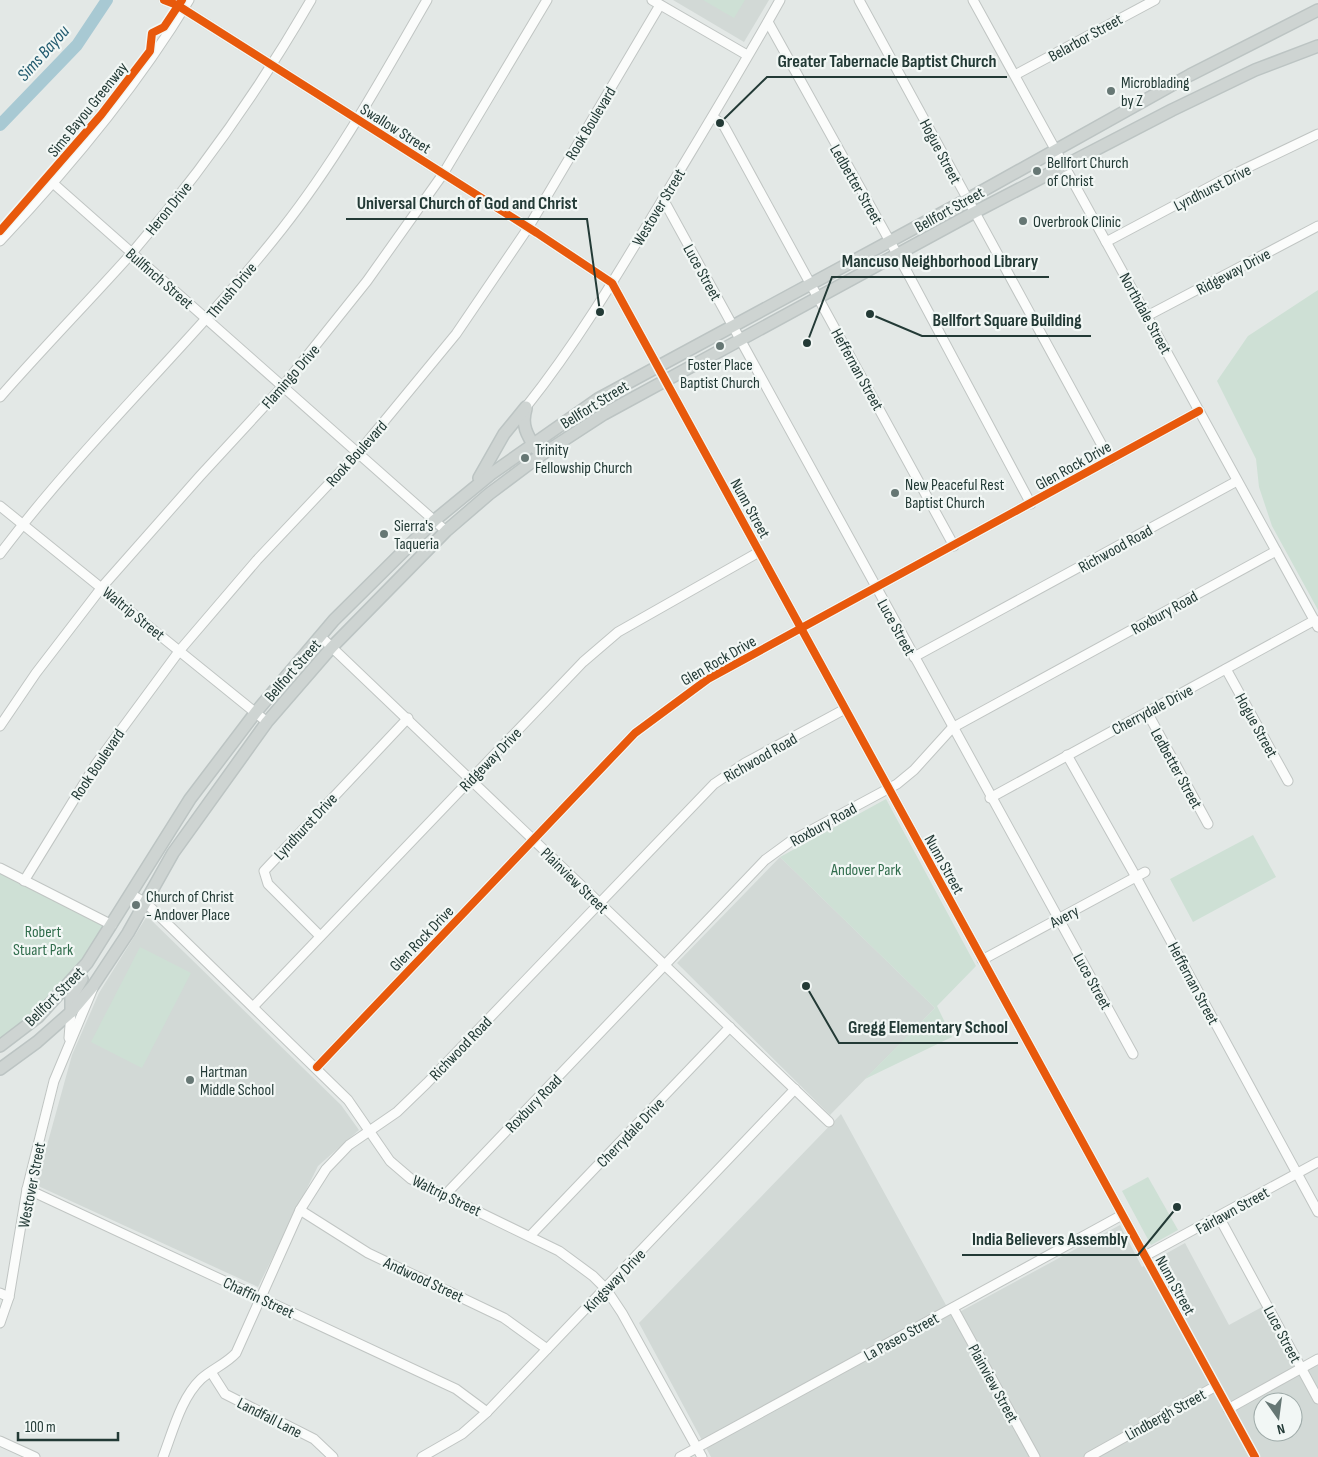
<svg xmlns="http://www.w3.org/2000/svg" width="1318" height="1457" font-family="'Sofia Sans Condensed',sans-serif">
<rect width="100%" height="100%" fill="#e3e8e6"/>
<!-- built -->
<g fill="#d2d9d6" fill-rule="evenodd">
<polygon points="673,0 769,0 744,42"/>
<polygon points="780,857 935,1008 830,1115 677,963"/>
<polygon points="147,916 341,1105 359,1130 318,1166 258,1287 36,1185 72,1055 99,993"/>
<path d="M841,1114L952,1316L1120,1225L1142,1267L1185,1243L1229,1325L1262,1307L1299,1373L1318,1364V1457H711L639,1323ZM1263,1402H1293V1432H1263Z"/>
</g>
<!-- green -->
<g fill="#cee0d5">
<polygon points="703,0 745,0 734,18"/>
<polygon points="1318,290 1318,610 1272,526 1259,487 1256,459 1217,381 1248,336"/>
<polygon points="886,799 976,966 937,1006 952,1037 865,1079 935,1008 780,857"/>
<polygon points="1253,835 1276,877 1193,922 1170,879"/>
<path d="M0,869L106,927C76,971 41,1008 0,1041Z"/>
<polygon points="140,947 191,973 142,1068 91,1042"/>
<polygon points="1148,1177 1178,1230 1151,1245 1122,1191"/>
</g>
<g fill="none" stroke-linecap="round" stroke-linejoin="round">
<!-- river -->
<polyline stroke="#a8c9d3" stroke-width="12" points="0,125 77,45 107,0"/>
<!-- minor casing -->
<g stroke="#c0c5c3" stroke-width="11">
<g id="minor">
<polyline points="164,0 177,5 537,233 612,283 1255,1457"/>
<polyline points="652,0 747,55"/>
<polyline points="859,0 1110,460"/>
<polyline points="973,0 1318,627"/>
<polyline points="768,22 907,272 1031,504"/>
<polyline points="1015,75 1155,0"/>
<polyline points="713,117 724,126 954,546"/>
<polyline points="54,184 446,531"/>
<polyline points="663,199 1133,1054"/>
<path d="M0,241C70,167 136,88 189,0"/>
<polyline points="1106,242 1230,176 1318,134"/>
<polyline points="1147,316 1318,226"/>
<path d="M0,397C43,348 88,302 131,254C199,175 259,90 311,0"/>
<path d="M526,407C577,343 619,272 661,202C701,135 742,68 780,0"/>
<polyline points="0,506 267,722"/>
<path d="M0,554C86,440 193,342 282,229C338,158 382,78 427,0"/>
<polyline points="321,637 829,1122"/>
<polyline points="914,657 1237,481"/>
<polyline points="1226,669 1288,781"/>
<polyline points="1147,712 1208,824"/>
<polyline points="0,726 36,673 102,587 200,476 283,386 367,281 443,174 547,0"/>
<polyline points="1067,755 1136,877 1318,1212"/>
<polyline points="990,798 1315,620"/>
<polyline points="0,868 112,925"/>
<polyline points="24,881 96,764 180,650 257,560 358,453 456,334 528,228 660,5"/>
<polyline points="132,895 146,903 348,1100 390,1161 411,1179 559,1251 593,1276 606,1289 622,1313 702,1457"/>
<polyline points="320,936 268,884 264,871 408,718"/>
<polyline points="982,960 1145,872"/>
<polyline points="253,1007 583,662 618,632 759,552"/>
<polyline points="69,1038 71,1012"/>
<polyline points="317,1067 635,733 708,679 1199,411"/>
<polyline points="27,1189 456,1389 487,1412"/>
<polyline points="445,1195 765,860 791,841 897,784 914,770 952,728 1276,551"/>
<polyline points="300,1210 368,1253 504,1318 547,1349"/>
<polyline points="1219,1217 1318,1399"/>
<polyline points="530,1236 730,1027"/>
<polyline points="1145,1256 1318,1162"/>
<polyline points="0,1293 9,1297"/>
<polyline points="953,1308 1035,1457"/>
<polyline points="0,1323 9,1297 27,1189 54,1081 93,988"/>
<polyline points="211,1372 225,1394 314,1439 333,1457"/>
<polyline points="1228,1409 1318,1359"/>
<polyline points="0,1441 35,1457"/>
<path d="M163,1457C173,1431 181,1398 201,1379C212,1369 226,1364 236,1353L300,1210L326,1169L349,1145L397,1112L427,1083L714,784L745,763L845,709"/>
<polyline points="422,1457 462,1434 487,1412 795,1089"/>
<polyline points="680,1457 1122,1215"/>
<polyline points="1089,1457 1216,1386"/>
</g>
</g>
<!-- major casing -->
<g stroke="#bcc4c3" stroke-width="14">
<g id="major">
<path d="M526,409C521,425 527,435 536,449"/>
<polyline points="479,478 504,434 526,407"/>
<polyline points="71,1012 71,998 82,979"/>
<polyline points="0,1046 38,1017 87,963 190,799 256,712 334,620 435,520 491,474 598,399 968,199 1190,75 1318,10"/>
<polyline points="0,1069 37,1042 71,1012 93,986 128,933 173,853 267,722 332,647 446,531 489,494 541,455 604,414 975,212 1172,110 1255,70 1318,46"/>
</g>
</g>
<!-- minor -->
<use href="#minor" stroke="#fbfcfb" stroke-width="9"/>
<!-- major -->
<use href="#major" stroke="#ced4d2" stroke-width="11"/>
<!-- cycleway casing -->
<g stroke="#f2f7f5" stroke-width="11">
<g id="cycleway">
<polyline points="164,0 177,5 537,233 612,283 1255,1457"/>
<polyline points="0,231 101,115 150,51 152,33 164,27 182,0"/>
<polyline points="317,1067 635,733 708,679 1199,411"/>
</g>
</g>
<!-- cycleway -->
<use href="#cycleway" stroke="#e8590c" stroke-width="8"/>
</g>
<!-- markers -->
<g fill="#667774" stroke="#f2f7f5" stroke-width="2">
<circle cx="1111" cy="91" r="5"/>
<circle cx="1037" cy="171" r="5"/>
<circle cx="1023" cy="221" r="5"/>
<circle cx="720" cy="346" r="5"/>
<circle cx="525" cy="458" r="5"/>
<circle cx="895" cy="493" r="5"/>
<circle cx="384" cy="534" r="5"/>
<circle cx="136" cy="905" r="5"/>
<circle cx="190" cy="1080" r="5"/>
</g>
<g text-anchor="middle" stroke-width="4.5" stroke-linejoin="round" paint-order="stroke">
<!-- street labels -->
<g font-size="16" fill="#233a36" stroke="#f2f7f5">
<text transform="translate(1085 37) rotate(-29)" y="6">Belarbor Street</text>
<text transform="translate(87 109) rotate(-51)" y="6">Sims Bayou Greenway</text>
<text transform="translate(590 123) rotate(-59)" y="6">Rook Boulevard</text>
<text transform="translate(396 128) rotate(32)" y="6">Swallow Street</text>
<text transform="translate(941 151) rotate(62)" y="6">Hogue Street</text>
<text transform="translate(857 184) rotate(60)" y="6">Ledbetter Street</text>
<text transform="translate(1212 187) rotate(-27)" y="6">Lyndhurst Drive</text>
<text transform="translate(658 207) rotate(-59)" y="6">Westover Street</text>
<text transform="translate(168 208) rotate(-51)" y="6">Heron Drive</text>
<text transform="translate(949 209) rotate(-29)" y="6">Bellfort Street</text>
<text transform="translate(1233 271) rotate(-28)" y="6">Ridgeway Drive</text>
<text transform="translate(703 272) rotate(61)" y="6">Luce Street</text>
<text transform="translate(160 278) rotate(41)" y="6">Bullfinch Street</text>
<text transform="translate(231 290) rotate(-50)" y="6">Thrush Drive</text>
<text transform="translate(1146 313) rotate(61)" y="6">Northdale Street</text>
<text transform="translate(858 369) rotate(61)" y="6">Heffernan Street</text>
<text transform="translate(290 376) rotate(-49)" y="6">Flamingo Drive</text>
<text transform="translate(594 404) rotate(-32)" y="6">Bellfort Street</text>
<text transform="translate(356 453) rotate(-48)" y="6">Rook Boulevard</text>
<text transform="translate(1073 465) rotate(-29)" y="6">Glen Rock Drive</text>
<text transform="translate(751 508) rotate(61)" y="6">Nunn Street</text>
<text transform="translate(1115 548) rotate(-29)" y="6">Richwood Road</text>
<text transform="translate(1164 612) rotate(-29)" y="6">Roxbury Road</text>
<text transform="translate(134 613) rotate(39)" y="6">Waltrip Street</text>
<text transform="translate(897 627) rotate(61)" y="6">Luce Street</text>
<text transform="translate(718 660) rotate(-30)" y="6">Glen Rock Drive</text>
<text transform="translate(292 670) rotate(-49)" y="6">Bellfort Street</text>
<text transform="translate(1152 709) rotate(-28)" y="6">Cherrydale Drive</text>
<text transform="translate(1257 725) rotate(61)" y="6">Hogue Street</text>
<text transform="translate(760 757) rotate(-30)" y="6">Richwood Road</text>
<text transform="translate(490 759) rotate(-46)" y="6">Ridgeway Drive</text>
<text transform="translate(97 764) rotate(-56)" y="6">Rook Boulevard</text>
<text transform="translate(1177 768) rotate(61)" y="6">Ledbetter Street</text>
<text transform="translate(823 824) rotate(-29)" y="6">Roxbury Road</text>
<text transform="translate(305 826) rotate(-47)" y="6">Lyndhurst Drive</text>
<text transform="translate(945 864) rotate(61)" y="6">Nunn Street</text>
<text transform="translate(575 880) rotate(44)" y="6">Plainview Street</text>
<text transform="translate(1064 916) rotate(-28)" y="6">Avery</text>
<text transform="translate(421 938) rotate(-46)" y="6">Glen Rock Drive</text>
<text transform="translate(1093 981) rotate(61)" y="6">Luce Street</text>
<text transform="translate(1194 983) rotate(62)" y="6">Heffernan Street</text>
<text transform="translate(54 996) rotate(-45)" y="6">Bellfort Street</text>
<text transform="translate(460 1048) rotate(-46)" y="6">Richwood Road</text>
<text transform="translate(533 1103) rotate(-46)" y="6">Roxbury Road</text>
<text transform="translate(630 1132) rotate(-46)" y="6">Cherrydale Drive</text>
<text transform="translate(31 1185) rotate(-79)" y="6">Westover Street</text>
<text transform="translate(447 1195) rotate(26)" y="6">Waltrip Street</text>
<text transform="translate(1232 1210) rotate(-29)" y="6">Fairlawn Street</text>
<text transform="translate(424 1279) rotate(25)" y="6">Andwood Street</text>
<text transform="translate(614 1280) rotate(-46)" y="6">Kingsway Drive</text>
<text transform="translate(1176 1285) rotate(61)" y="6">Nunn Street</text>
<text transform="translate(259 1297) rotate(25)" y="6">Chaffin Street</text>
<text transform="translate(1283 1334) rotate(62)" y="6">Luce Street</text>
<text transform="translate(901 1336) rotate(-29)" y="6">La Paseo Street</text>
<text transform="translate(994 1383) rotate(61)" y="6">Plainview Street</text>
<text transform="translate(1165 1414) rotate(-29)" y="6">Lindbergh Street</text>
<text transform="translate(270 1417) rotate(27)" y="6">Landfall Lane</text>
</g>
<!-- poi labels -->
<g font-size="16" fill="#233a36" stroke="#f2f7f5" text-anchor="start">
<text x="1121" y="88">Microblading<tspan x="1121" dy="18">by Z</tspan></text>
<text x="1047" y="168">Bellfort Church<tspan x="1047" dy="18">of Christ</tspan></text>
<text x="1033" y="227">Overbrook Clinic</text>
<text x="720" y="370" text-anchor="middle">Foster Place<tspan x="720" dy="18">Baptist Church</tspan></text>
<text x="535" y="455">Trinity<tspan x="535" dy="18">Fellowship Church</tspan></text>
<text x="905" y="490">New Peaceful Rest<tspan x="905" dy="18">Baptist Church</tspan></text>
<text x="394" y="531">Sierra's<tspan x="394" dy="18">Taqueria</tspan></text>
<text x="146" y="902">Church of Christ<tspan x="146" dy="18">- Andover Place</tspan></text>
<text x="200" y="1077">Hartman<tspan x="200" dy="18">Middle School</tspan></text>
</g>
<!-- park labels -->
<g font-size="16" fill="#316d4d" stroke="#f2f7f5">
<text x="866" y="875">Andover Park</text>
<text x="43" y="937">Robert<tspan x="43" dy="18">Stuart Park</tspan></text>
</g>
<!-- water labels -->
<g font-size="18" font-style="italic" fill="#235c70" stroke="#f2f7f5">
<text transform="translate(43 53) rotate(-48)" y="6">Sims Bayou</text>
</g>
</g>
<!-- callouts -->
<path fill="none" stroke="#233a36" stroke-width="2" d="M720 123L767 77H1007M600 312L587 219H346M807 343L832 277H1049M870 314L922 336H1091M806 986L839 1043H1018M1177 1207L1138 1255H962"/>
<g fill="#233a36" stroke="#f2f7f5" stroke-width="2">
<circle cx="720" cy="123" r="5"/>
<circle cx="600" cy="312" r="5"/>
<circle cx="807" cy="343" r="5"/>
<circle cx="870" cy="314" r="5"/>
<circle cx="806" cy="986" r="5"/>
<circle cx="1177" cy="1207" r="5"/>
</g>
<g font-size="18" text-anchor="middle" font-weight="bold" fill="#233a36" stroke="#f2f7f5" stroke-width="4.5" stroke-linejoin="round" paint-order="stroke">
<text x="887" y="67">Greater Tabernacle Baptist Church</text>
<text x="467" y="209">Universal Church of God and Christ</text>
<text x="940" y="267">Mancuso Neighborhood Library</text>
<text x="1007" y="326">Bellfort Square Building</text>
<text x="928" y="1033">Gregg Elementary School</text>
<text x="1050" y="1245">India Believers Assembly</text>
</g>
<!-- north arrow -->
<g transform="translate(1278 1417) rotate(166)"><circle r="24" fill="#f2f7f5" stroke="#9faba9"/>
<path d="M0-4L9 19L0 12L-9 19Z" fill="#667774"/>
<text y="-8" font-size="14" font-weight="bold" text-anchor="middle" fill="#233a36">N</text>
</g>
<!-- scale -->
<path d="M18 1432v8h100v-8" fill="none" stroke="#233a36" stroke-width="2.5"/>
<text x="25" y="1432" font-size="15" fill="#233a36" stroke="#f2f7f5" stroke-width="4" paint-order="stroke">100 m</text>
</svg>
